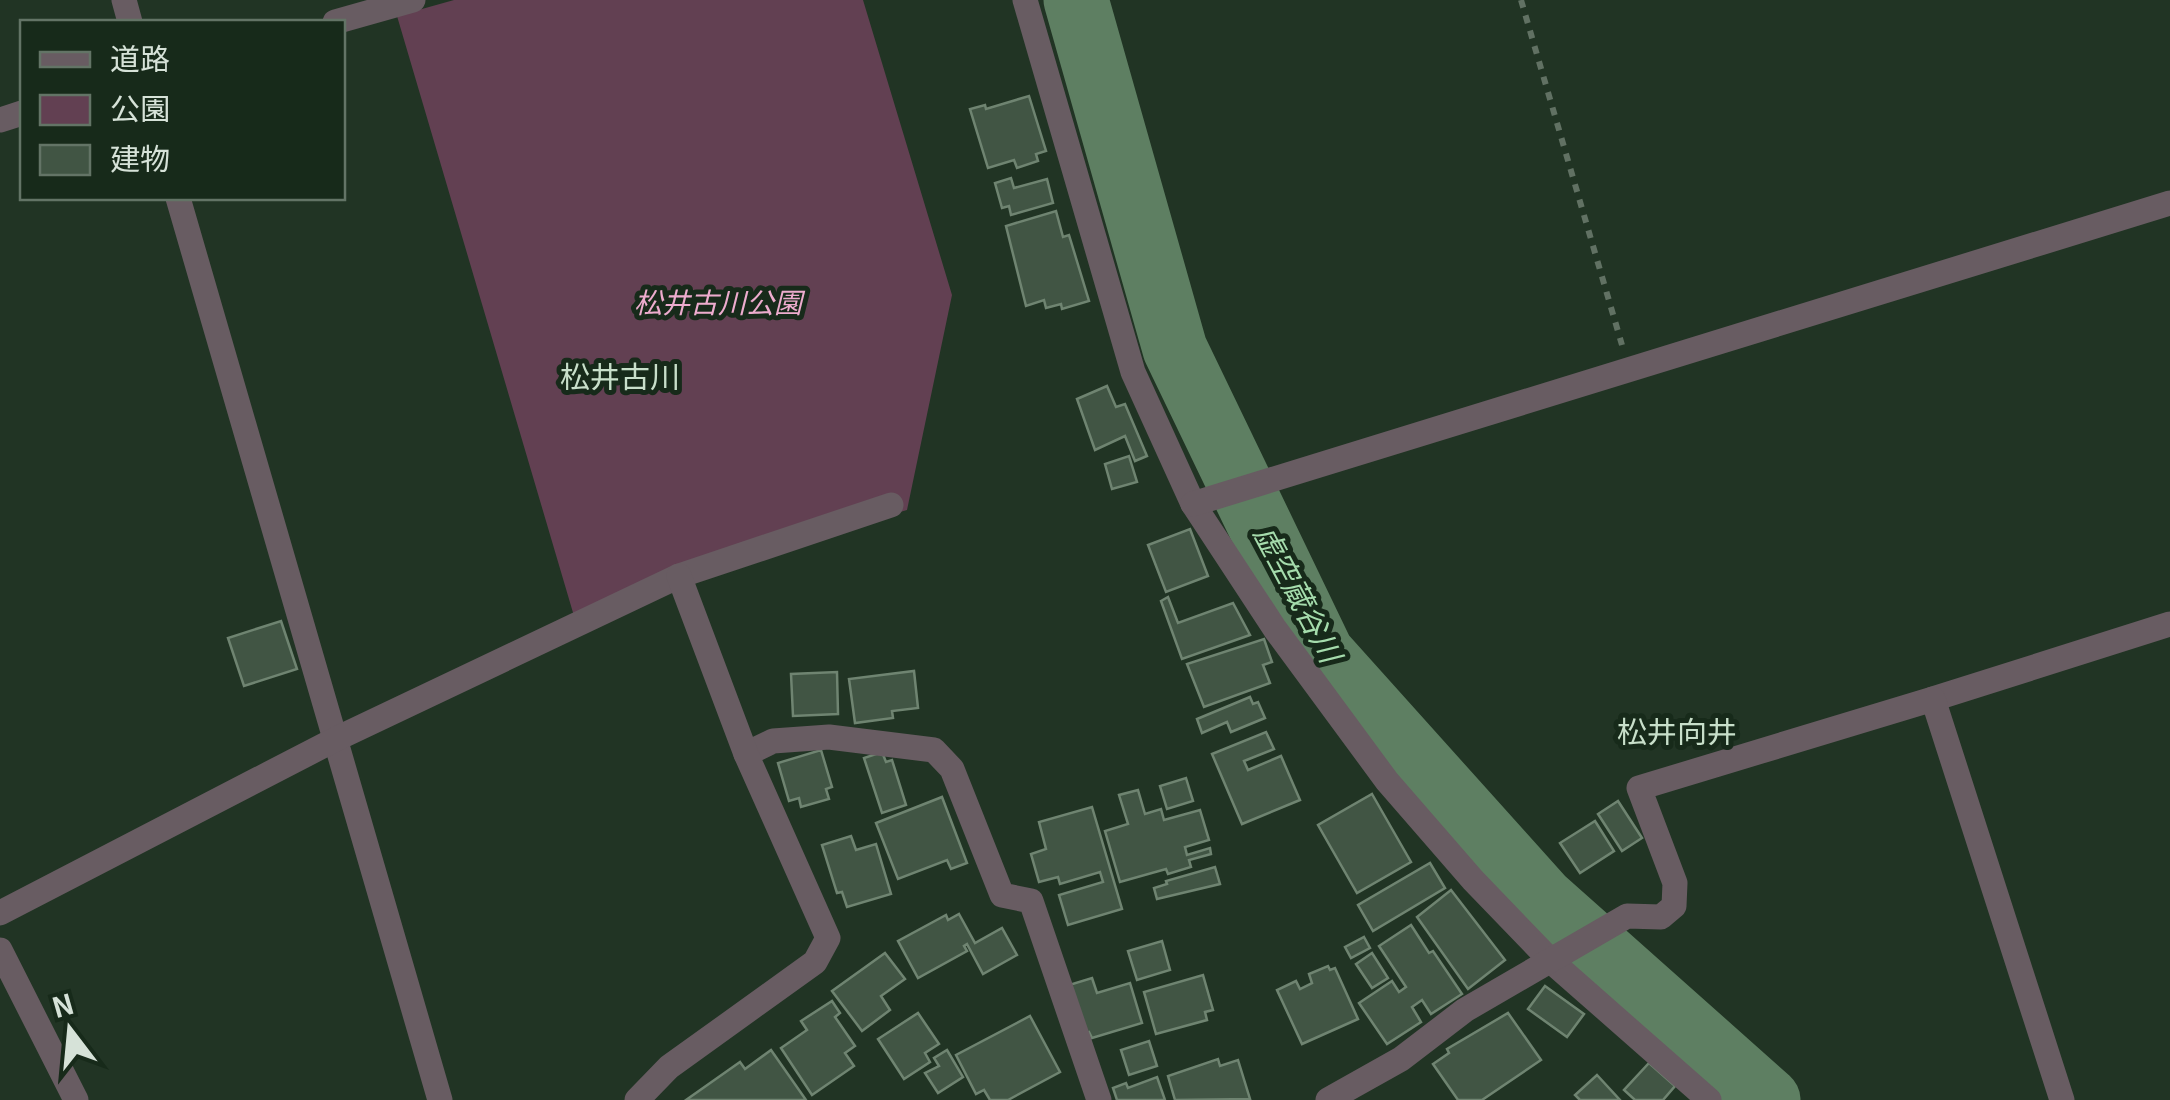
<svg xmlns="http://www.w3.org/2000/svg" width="2170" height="1100" font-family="Georgia,'Noto Sans JP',serif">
<rect width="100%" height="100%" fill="#213424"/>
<!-- green -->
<polygon fill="#624052" points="454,0 863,0 952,295 907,510 679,576 574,616 397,16"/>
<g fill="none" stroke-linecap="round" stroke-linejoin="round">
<!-- river -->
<polyline stroke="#5e7f62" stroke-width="65" points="1076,0 1175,349 1322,654 1542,899 1768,1100"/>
</g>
<!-- building -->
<g fill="#415544" stroke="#6f8471" stroke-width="2.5">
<polygon points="1029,96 1046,151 1036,154 1038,161 1017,168 1014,160 988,168 970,109 985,105 986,109"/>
<polygon points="1011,178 1014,188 1047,179 1053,203 1011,215 1009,206 1002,208 995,183"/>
<polygon points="1056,211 1063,237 1069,235 1089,301 1062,309 1061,304 1046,308 1044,300 1026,306 1006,226"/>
<polygon points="1107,386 1116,407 1125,404 1147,456 1135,461 1125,436 1095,450 1077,399"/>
<polygon points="1129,456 1137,482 1112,489 1105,464"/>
<polygon points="1190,529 1208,576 1166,592 1148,545"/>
<polygon points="1168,597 1178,623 1233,603 1250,635 1182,659 1161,601"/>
<polygon points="281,621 297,669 244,686 228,638"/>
<polygon points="1264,639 1272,662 1263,665 1270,683 1204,707 1187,664"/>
<polygon points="914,671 918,708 892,711 893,718 855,723 849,679"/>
<polygon points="837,672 838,714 793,716 791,674"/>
<polygon points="1250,697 1253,704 1258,702 1265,718 1231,732 1227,722 1202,733 1197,719"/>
<polygon points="1266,732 1274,749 1244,761 1248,770 1281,756 1300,800 1242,824 1212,754"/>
<polygon points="821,750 832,787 826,789 829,799 801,807 799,798 789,801 778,763"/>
<polygon points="882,752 886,762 892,760 906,805 882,813 864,758"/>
<polygon points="1186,778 1193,801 1167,809 1160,786"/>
<polygon points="1138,790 1145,814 1161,809 1164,820 1200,810 1209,840 1185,847 1187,855 1210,848 1211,854 1189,860 1191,867 1168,874 1166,869 1120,882 1105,831 1128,824 1119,795"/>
<polygon points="1372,794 1411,862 1357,893 1318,825"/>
<polygon points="942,797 967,863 951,869 947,860 898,879 876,823"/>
<polygon points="1618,801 1642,838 1622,851 1598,814"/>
<polygon points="1092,807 1122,909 1068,925 1059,895 1103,882 1100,872 1060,884 1058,877 1039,882 1031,854 1046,849 1039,822"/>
<polygon points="1595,821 1614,851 1580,873 1560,843"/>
<polygon points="851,836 856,850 876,844 891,894 847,907 842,892 837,893 822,845"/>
<polygon points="1430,863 1445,888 1373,931 1358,905"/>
<polygon points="1215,867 1220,884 1157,899 1154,888 1167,884 1166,881"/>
<polygon points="1451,890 1505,960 1468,989 1417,917"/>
<polygon points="959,914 975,943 1002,928 1017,955 983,974 967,944 964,946 967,951 918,978 898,941 946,915 948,920"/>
<polygon points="1411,925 1429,953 1433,951 1462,994 1431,1014 1422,1000 1412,1007 1421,1022 1387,1044 1359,1003 1392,981 1399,992 1406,987 1379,946"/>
<polygon points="1364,937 1370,948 1351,958 1345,947"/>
<polygon points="1162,941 1170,970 1137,980 1128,951"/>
<polygon points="885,953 905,979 881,996 890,1010 862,1031 832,991"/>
<polygon points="1372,953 1388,978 1372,988 1356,964"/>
<polygon points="1328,966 1330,970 1335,968 1358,1019 1302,1044 1277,990 1296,981 1300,989 1312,983 1309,974"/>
<polygon points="1203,975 1213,1010 1205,1012 1207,1020 1156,1034 1144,992"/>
<polygon points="1092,978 1097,993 1130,983 1142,1023 1092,1038 1089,1032 1083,1034 1069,985"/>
<polygon points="1545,986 1584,1014 1567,1037 1528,1009"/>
<polygon points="832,1001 840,1013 835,1017 855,1046 845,1053 854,1066 812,1095 781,1048 807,1030 801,1021"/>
<polygon points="918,1013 939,1044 925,1053 930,1062 904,1079 878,1039"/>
<polygon points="1508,1013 1541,1060 1482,1100 1458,1100 1433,1064 1449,1053 1447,1049"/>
<polygon points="1030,1016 1060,1072 1008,1100 990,1100 984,1090 976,1094 956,1055"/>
<polygon points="1149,1041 1157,1066 1129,1075 1121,1050"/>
<polygon points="771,1050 806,1100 686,1100 740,1062 745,1069"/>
<polygon points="947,1050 963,1077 938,1093 925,1073 939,1066 934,1058"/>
<polygon points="1218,1059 1220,1066 1238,1060 1250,1099 1175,1100 1168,1076"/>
<polygon points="1649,1063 1675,1086 1663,1100 1635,1100 1624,1090"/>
<polygon points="1597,1075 1620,1100 1580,1100 1575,1095"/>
<polygon points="1157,1077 1165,1100 1117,1100 1113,1088 1126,1083 1128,1088"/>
</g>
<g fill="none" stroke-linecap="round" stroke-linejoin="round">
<!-- path -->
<polyline stroke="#617163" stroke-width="6" stroke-dasharray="8 8" stroke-linecap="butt" points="1521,0 1622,345"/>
<!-- minor -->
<g stroke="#685c62" stroke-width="25">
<polyline points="124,0 130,22"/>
<polyline points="1025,0 1133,372 1193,504 1275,629 1387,781 1473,880 1551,961 1709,1100"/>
<polyline points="335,22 413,0"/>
<polyline points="0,120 22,113"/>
<polyline points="178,198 440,1100"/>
<polyline points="1193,504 2170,203"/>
<polyline points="1933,699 2170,624"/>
<polyline points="746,754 773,741 829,737 934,750 952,769 1002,895 1031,901 1099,1100"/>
<polyline points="0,913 336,739 679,576 891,505"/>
<polyline points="0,950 76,1100"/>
<polyline points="637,1100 669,1067 815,962 828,938 746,754 679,576"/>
<polyline points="1328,1100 1401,1059 1465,1010 1627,916 1661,917 1674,906 1675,883 1639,788 1933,699 2062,1100"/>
</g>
</g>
<g text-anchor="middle" stroke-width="10" stroke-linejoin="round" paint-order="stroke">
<!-- park labels -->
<g font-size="28" font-style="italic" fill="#edacce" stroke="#172a1a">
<text x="718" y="313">松井古川公園</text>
</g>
<!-- neighbourhood labels -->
<g font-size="30" fill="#c8dfca" stroke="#172a1a">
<text x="620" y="388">松井古川</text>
<text x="1677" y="743">松井向井</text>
</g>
<!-- water labels -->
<g font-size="30" font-style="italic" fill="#a5dcac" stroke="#172a1a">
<text transform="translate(1297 594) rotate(62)" y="10">虚空蔵谷川</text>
</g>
</g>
<!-- legend -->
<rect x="20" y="20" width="325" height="180" fill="#172a1a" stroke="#637466" stroke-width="2.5"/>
<rect x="40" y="52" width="50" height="15" fill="#685c62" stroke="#637466" stroke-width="2.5"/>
<text x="110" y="70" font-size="30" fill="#d6e2d8">道路</text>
<rect x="40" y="95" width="50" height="30" fill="#624052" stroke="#637466" stroke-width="2.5"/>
<text x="110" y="120" font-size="30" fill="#d6e2d8">公園</text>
<rect x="40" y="145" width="50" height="30" fill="#415544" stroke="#637466" stroke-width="2.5"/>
<text x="110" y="170" font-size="30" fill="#d6e2d8">建物</text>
<!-- north arrow -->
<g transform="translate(70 1030) rotate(344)" stroke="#172a1a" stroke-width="8" paint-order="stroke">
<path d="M0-8L18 38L0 25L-18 38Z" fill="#d6e2d8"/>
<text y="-15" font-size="28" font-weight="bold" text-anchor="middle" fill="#d6e2d8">N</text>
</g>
</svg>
